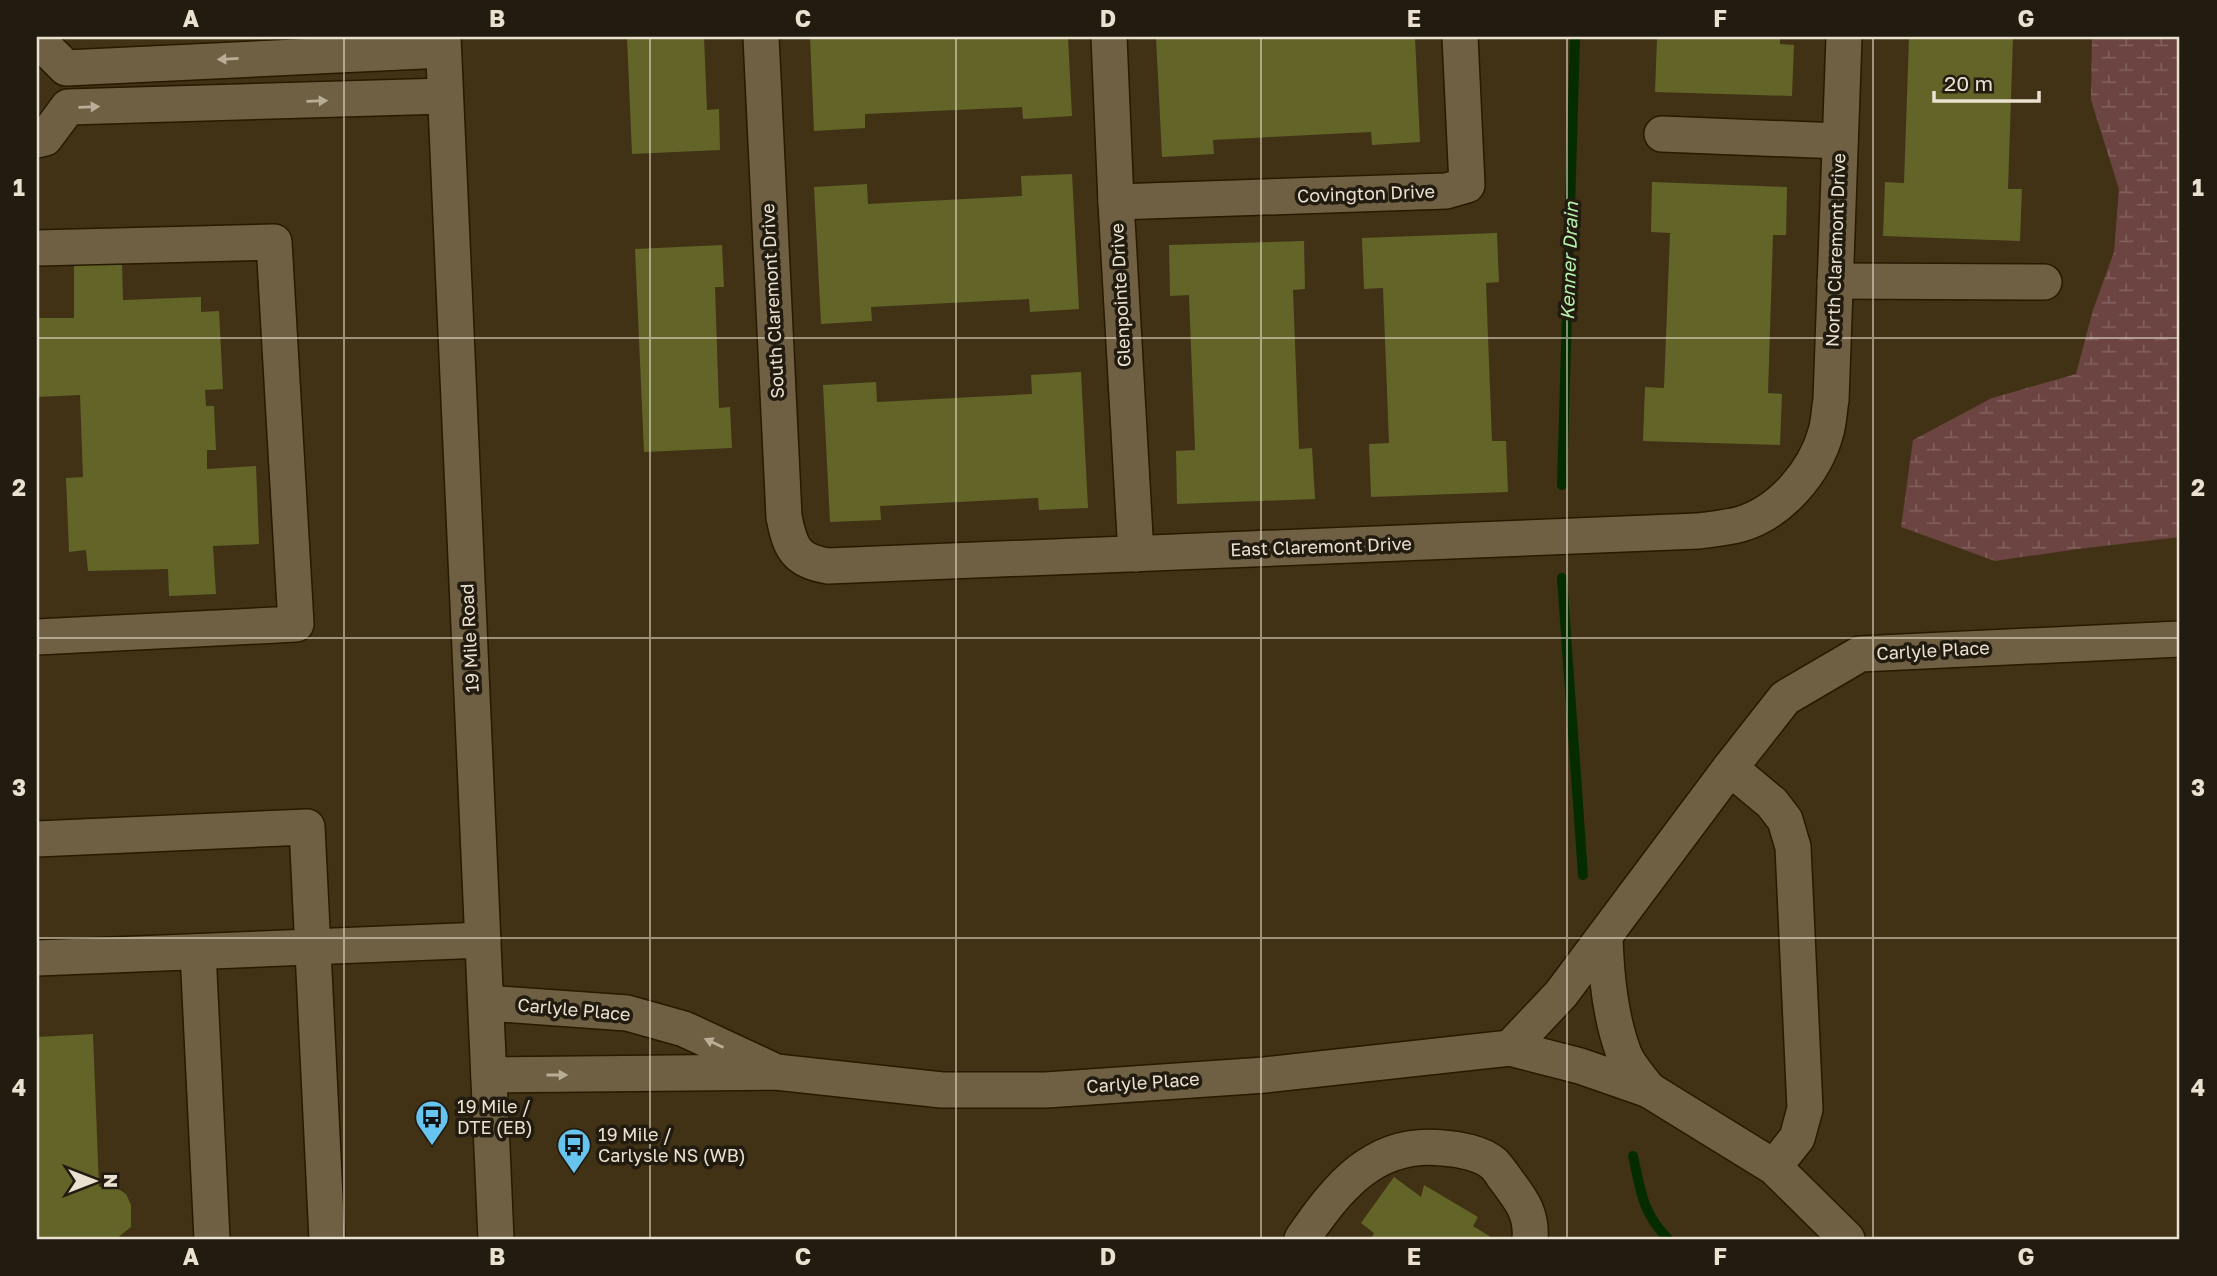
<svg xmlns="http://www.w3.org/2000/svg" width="2217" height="1276" font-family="'Golos Text',sans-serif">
<defs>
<pattern id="wetland-marsh" width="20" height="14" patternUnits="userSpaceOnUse" patternTransform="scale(1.75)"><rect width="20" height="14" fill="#6c4442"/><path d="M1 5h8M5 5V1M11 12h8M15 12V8" fill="none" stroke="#815f5c"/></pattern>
</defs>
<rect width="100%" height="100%" fill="#413216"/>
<!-- wetland -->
<polygon fill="url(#wetland-marsh)" points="2092,37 2180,37 2180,537 2078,549 1995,561 1901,527 1913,440 1992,398 2076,374 2093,310 2114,252 2119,189 2091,100"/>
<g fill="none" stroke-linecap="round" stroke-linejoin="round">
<!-- stream -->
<g stroke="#052c01" stroke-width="10">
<polyline points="1562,485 1575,37"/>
<polyline points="1562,578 1583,875"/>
<path d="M1633,1156C1641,1192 1642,1212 1668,1239"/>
</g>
</g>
<!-- building -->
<g fill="#626428">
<polygon points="627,37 704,37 707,110 719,109 720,150 632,154"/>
<polygon points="810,37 1068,37 1072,116 1023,119 1022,107 865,114 865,128 814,131"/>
<polygon points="1156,37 1415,37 1420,142 1372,145 1371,132 1213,140 1214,154 1162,157"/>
<polygon points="1677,37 1780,37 1780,44 1794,45 1792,96 1655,92 1657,38 1677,39"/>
<polygon points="1909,37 2013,37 2008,189 2022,189 2020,241 1883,236 1885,182 1904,183"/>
<polygon points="1072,174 1079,309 1030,312 1029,299 871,307 872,321 821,324 814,187 867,184 868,204 1022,196 1021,176"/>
<polygon points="1652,182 1787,187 1786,235 1773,235 1768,393 1782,394 1780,445 1643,441 1645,387 1664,388 1670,233 1651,232"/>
<polygon points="1497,233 1499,282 1486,283 1492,441 1506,441 1508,492 1371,497 1369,444 1389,443 1383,288 1364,289 1362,238"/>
<polygon points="1304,241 1305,289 1293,290 1299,449 1312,448 1315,499 1177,504 1176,451 1195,450 1189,295 1170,296 1169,245"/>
<polygon points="722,245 724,287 715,287 719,408 730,407 732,448 644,452 635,249"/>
<polygon points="122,263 123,300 201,297 201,312 219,311 223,389 205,390 206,406 214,406 216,450 207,450 207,469 256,466 259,544 213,546 216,594 169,596 168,569 88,571 86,550 69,552 66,478 83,477 80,395 37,397 37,318 74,318 74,264"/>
<polygon points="1081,372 1088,508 1039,510 1038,498 880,506 881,520 830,522 823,385 876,382 877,402 1032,394 1031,375"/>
<polygon points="93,1034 99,1187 114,1186 126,1194 131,1205 131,1227 116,1239 37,1239 37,1037"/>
<polygon points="1394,1177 1421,1197 1424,1185 1478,1217 1473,1226 1494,1239 1371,1239 1374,1233 1361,1223"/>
</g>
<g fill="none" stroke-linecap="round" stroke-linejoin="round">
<!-- minor casing -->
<g stroke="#271900" stroke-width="38">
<g id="minor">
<polyline points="443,37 496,1239"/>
<path d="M761,37L784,517C790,547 795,561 828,566L1698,531C1712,529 1727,528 1741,524C1781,512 1815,472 1826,432C1829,422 1829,410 1831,400L1844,37"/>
<polyline points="1109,37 1116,202 1136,554"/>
<polyline points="37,39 66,68 443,50"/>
<polyline points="1662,134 1840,141"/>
<polyline points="37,140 45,138 68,107 445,96"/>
<polyline points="1116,202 1446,191 1467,185 1460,37"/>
<polyline points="37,248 274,242 296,624 37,637"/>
<polyline points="1835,281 2044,282"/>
<polyline points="1730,768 1772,803 1785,820 1793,847 1805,1109 1797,1138 1774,1167"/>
<polyline points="37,839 307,827 327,1239"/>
<path d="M1605,936C1606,975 1610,1017 1624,1054C1629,1067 1641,1079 1649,1090"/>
<polyline points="198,952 212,1239"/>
<polyline points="37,958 483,940"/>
<polyline points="486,1003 627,1013 684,1029 770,1069"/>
<polyline points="1510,1048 1561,994 1730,768 1785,698 1860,654 2180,639"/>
<polyline points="489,1075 776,1072 942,1090 1046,1090 1265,1075 1510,1048 1580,1066 1649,1090 1774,1167 1847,1239"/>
<path d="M1302,1239C1337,1188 1374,1140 1443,1148C1458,1149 1482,1153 1494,1164C1499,1169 1503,1176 1507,1181C1522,1201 1532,1214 1530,1239"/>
</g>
</g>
<!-- minor -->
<use href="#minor" stroke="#706043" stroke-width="35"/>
</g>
<!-- one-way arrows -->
<defs><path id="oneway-solid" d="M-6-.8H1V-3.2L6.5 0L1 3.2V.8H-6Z" transform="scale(1.75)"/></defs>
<g fill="#baad98">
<use href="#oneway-solid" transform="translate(228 59) rotate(177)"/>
<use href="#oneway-solid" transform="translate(317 101) rotate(-2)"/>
<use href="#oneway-solid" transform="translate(89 107) rotate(-2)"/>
<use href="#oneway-solid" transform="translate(714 1043) rotate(-155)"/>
<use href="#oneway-solid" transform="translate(557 1075)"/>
</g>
<!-- grid -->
<path fill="none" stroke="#ebe1d1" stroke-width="2" stroke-opacity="0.55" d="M344,37V1239M650,37V1239M956,37V1239M1261,37V1239M1567,37V1239M1873,37V1239M37,338H2180M37,638H2180M37,938H2180"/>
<!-- icons -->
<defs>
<g id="bus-pin" transform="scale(1.75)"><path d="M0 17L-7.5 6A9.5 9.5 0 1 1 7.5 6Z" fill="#66c4ef" stroke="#221b0f"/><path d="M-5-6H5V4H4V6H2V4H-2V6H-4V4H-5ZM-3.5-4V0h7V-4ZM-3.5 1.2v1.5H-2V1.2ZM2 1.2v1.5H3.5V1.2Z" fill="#111"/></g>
</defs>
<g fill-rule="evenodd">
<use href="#bus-pin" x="432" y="1117"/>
<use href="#bus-pin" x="574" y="1145"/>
</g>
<g text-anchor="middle" stroke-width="7" stroke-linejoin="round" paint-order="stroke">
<!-- street labels -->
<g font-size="18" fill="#ebe1d1" stroke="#221b0f">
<text transform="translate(1366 194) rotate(-2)" y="6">Covington Drive</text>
<text transform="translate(1836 250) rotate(-88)" y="6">North Claremont Drive</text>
<text transform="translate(1121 295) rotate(-93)" y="6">Glenpointe Drive</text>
<text transform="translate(773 301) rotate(-93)" y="6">South Claremont Drive</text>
<text transform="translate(1321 547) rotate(-2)" y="6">East Claremont Drive</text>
<text transform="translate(470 638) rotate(-93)" y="6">19 Mile Road</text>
<text transform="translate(1933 651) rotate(-3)" y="6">Carlyle Place</text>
<text transform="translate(574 1010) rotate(5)" y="6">Carlyle Place</text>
<text transform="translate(1143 1083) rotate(-4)" y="6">Carlyle Place</text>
</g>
<!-- poi labels -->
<g font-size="18" fill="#ebe1d1" stroke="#221b0f" text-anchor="start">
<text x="457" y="1113">19 Mile /<tspan x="457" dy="21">DTE (EB)</tspan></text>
<text x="598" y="1141">19 Mile /<tspan x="598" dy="21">Carlysle NS (WB)</tspan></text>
</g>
<!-- water labels -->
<g font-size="19" font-style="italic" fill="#b7f3ad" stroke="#221b0f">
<text transform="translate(1569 261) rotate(-88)" y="7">Kenner Drain</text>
</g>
</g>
<!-- border -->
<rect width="2217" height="1276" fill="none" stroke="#221b0f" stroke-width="77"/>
<!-- north arrow -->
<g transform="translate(94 1181) rotate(90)" stroke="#221b0f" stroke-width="5" paint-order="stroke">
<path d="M0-5L12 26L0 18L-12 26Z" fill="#ebe1d1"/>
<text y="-10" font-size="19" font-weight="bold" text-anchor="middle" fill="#ebe1d1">N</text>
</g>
<!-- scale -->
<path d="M1934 91v10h105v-10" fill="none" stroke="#ebe1d1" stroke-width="3.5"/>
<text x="1944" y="91" font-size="21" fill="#ebe1d1" stroke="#221b0f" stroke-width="5" paint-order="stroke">20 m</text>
<rect x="38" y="38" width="2140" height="1200" fill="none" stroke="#ebe1d1" stroke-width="2.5"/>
<g font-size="23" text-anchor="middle" font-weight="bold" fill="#ebe1d1">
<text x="191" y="27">A</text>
<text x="497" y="27">B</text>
<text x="803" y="27">C</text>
<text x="1108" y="27">D</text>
<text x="1414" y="27">E</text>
<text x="1720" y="27">F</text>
<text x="2026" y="27">G</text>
<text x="19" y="196">1</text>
<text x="2198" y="196">1</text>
<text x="19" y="496">2</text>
<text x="2198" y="496">2</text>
<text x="19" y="796">3</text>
<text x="2198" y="796">3</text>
<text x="19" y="1096">4</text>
<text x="2198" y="1096">4</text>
<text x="191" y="1265">A</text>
<text x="497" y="1265">B</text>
<text x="803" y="1265">C</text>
<text x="1108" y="1265">D</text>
<text x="1414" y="1265">E</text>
<text x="1720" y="1265">F</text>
<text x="2026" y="1265">G</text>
</g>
</svg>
